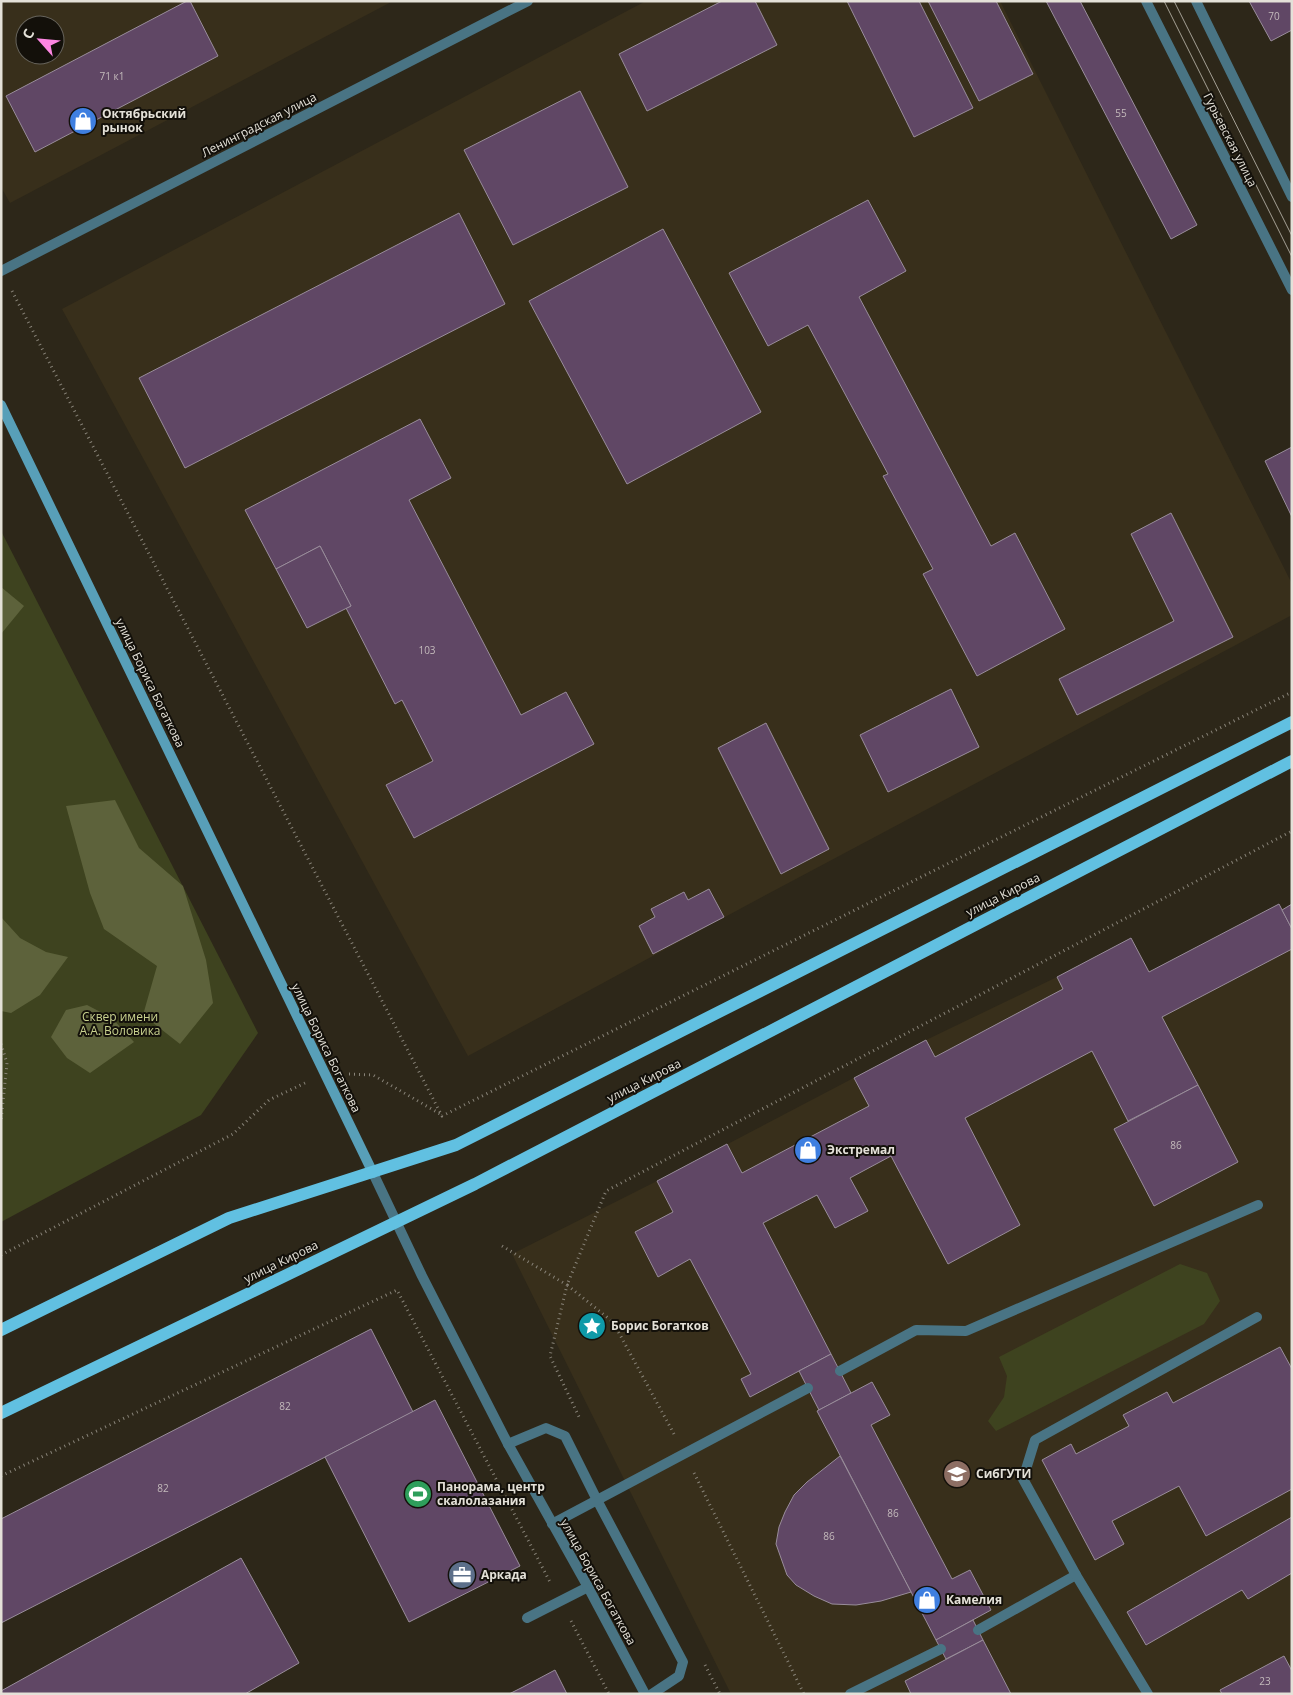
<svg xmlns="http://www.w3.org/2000/svg" width="1293" height="1695" font-family="'Open Sans',sans-serif">
<rect width="100%" height="100%" fill="#2d2719"/>
<!-- built -->
<g fill="#382f1b" fill-rule="evenodd">
<path d="M1,1H393L10,203L1,187ZM25,25H55V55H25Z"/>
<polygon points="646,1 1000,1 1292,584 1292,615 749,904 468,1056 62,309"/>
<polygon points="1279,904 1282,909 1292,904 1292,1694 731,1694 512,1254 657,1181 926,1040 1057,977 1131,938 1150,972"/>
</g>
<!-- green -->
<g fill="#3e431f">
<polygon points="1,531 258,1033 201,1115 1,1222"/>
<polygon points="1180,1264 1207,1273 1220,1301 1204,1324 996,1431 988,1421 1004,1397 1007,1376 999,1357"/>
</g>
<!-- forest -->
<g fill="#5d623b">
<polygon points="1,587 24,606 1,634"/>
<polygon points="115,800 139,848 183,886 206,960 213,1003 180,1044 143,1015 157,966 104,929 90,893 66,806"/>
<polygon points="1,917 20,938 46,952 68,957 40,995 11,1013 1,1011"/>
<polygon points="87,1005 112,1018 134,1042 90,1073 67,1058 51,1037 66,1010"/>
</g>
<!-- building -->
<g fill="#604765" stroke="#998d9b">
<polygon points="187,1 190,1 218,56 35,152 6,96"/>
<polygon points="722,1 755,1 777,45 647,111 619,54"/>
<polygon points="847,1 919,1 973,108 914,137"/>
<polygon points="928,1 996,1 1033,74 979,101"/>
<polygon points="1046,1 1080,1 1197,225 1171,239"/>
<polygon points="1249,1 1292,1 1292,30 1271,41"/>
<polygon points="580,91 628,187 513,245 464,150"/>
<polygon points="868,200 906,271 859,297 991,546 1015,533 1065,629 977,676 923,574 933,569 883,476 888,474 808,325 768,346 729,273"/>
<polygon points="459,213 505,304 185,468 139,378"/>
<polygon points="663,229 761,412 627,484 529,301"/>
<polygon points="420,419 451,478 409,500 521,715 566,692 594,744 414,838 386,785 433,761 402,700 395,704 346,608 351,606 320,546 276,569 245,510"/>
<polygon points="1292,447 1292,517 1265,461"/>
<polygon points="1171,513 1233,637 1077,715 1059,679 1174,621 1131,534"/>
<polygon points="320,546 351,606 307,628 276,569"/>
<polygon points="951,689 979,747 888,792 860,735"/>
<polygon points="766,723 829,849 781,874 718,748"/>
<polygon points="709,889 724,917 653,954 639,926 655,917 651,909 684,892 688,900"/>
<polygon points="1279,904 1292,929 1292,949 1162,1017 1198,1085 1128,1121 1092,1051 965,1118 1020,1225 948,1264 891,1156 850,1178 868,1211 835,1228 817,1195 763,1223 831,1354 750,1397 741,1379 751,1374 690,1259 658,1277 635,1232 673,1212 657,1181 727,1144 742,1173 869,1106 854,1078 926,1040 935,1057 1063,989 1057,977 1131,938 1149,972"/>
<polygon points="1292,904 1292,929 1282,910"/>
<polygon points="1198,1085 1238,1162 1154,1206 1114,1129"/>
<polygon points="371,1329 413,1412 1,1623 1,1519"/>
<polygon points="1280,1347 1292,1369 1292,1489 1206,1536 1179,1486 1112,1521 1124,1544 1095,1560 1042,1460 1071,1444 1076,1454 1129,1426 1123,1415 1167,1392 1173,1403"/>
<polygon points="831,1354 851,1393 819,1410 799,1371"/>
<polygon points="872,1382 890,1415 871,1425 952,1579 970,1570 991,1610 936,1640 817,1411"/>
<polygon points="435,1400 520,1566 409,1622 325,1457"/>
<polygon points="840,1456 911,1592 881,1601 856,1605 832,1604 814,1596 796,1585 787,1575 776,1544 779,1527 785,1512 794,1495 807,1482"/>
<polygon points="1292,1517 1292,1573 1248,1599 1242,1590 1146,1645 1127,1612"/>
<polygon points="241,1558 299,1663 245,1694 1,1694 1,1691"/>
<polygon points="973,1620 983,1640 946,1659 936,1640"/>
<polygon points="983,1640 1011,1694 911,1694 905,1681"/>
<polygon points="1284,1656 1292,1671 1292,1694 1222,1694 1220,1690"/>
<polygon points="555,1670 567,1694 509,1694 523,1687"/>
</g>
<g fill="none" stroke-linecap="round" stroke-linejoin="round">
<!-- path -->
<g stroke="#898479" stroke-width="3" stroke-dasharray="1 4" stroke-linecap="butt">
<polyline points="12,291 442,1116 1292,692"/>
<polyline points="1,1044 7,1063 1,1121"/>
<polyline points="349,1074 373,1075 442,1115"/>
<polyline points="502,1246 567,1285 550,1356 580,1419"/>
<polyline points="1,1255 233,1134 269,1100 305,1083"/>
<polyline points="674,1434 613,1322 567,1285 606,1191 1292,831"/>
<polyline points="694,1473 804,1694"/>
<polyline points="1,1476 397,1290 550,1582"/>
<polyline points="571,1621 609,1694"/>
<polyline points="705,1665 720,1694"/>
</g>
<!-- service -->
<g stroke="#497484" stroke-width="10">
<polyline points="840,1371 916,1330 966,1331 1258,1205"/>
<polyline points="508,1444 546,1428 565,1436 597,1500 683,1662 679,1676 652,1694"/>
<polyline points="552,1524 808,1388"/>
<polyline points="527,1618 588,1587"/>
<polyline points="978,1630 1076,1575"/>
<polyline points="850,1694 941,1649"/>
<polyline points="1148,1694 1076,1575 1023,1479 1035,1440 1257,1317"/>
</g>
<!-- minor -->
<polyline stroke="#497484" stroke-width="10" points="1,271 528,1"/>
<!-- tertiary -->
<g stroke="#497484" stroke-width="10">
<polyline points="1146,1 1292,290"/>
<polyline points="1196,1 1292,197"/>
<polyline points="373,1173 422,1276 508,1444 588,1587 645,1694"/>
</g>
<!-- secondary -->
<polyline stroke="#589fb8" stroke-width="10" points="1,405 373,1173"/>
<!-- primary -->
<g stroke="#61c0e1" stroke-width="12">
<polyline points="1,1330 229,1218 456,1145 1292,722"/>
<polyline points="1,1413 475,1184 1292,761"/>
</g>
<!-- tram -->
<g stroke="#a5a196" stroke-width="1">
<polyline points="1164,1 1292,257"/>
<polyline points="1174,1 1292,236"/>
</g>
</g>
<!-- icons -->
<defs>
<g id="shop-disc" transform="scale(1.4375)"><circle r="9.5" fill="#3f7fe0" stroke="#13100a"/><path d="M-5-2.5h2.3a2.7 3.5 0 0 1 5.4 0H5L5.5 6h-11ZM-1.5-2.5h3a1.5 2.3 0 0 0-3 0Z" fill="#fff"/></g>
<g id="sight-disc" transform="scale(1.4375)"><circle r="9.5" fill="#0f9aa8" stroke="#13100a"/><path d="M0-6L1.8-2.2L6-1.7L2.9 1.2L3.7 5.4L0 3.3L-3.7 5.4L-2.9 1.2L-6-1.7L-1.8-2.2Z" fill="#fff"/></g>
<g id="university-disc" transform="scale(1.4375)"><circle r="9.5" fill="#8d6e63" stroke="#13100a"/><path d="M0-5L7-2L0 1L-7-2ZM-4 1L0 2.5L4 1V4Q0 6-4 4Z" fill="#fff"/></g>
<g id="stadium-disc" transform="scale(1.4375)"><circle r="9.5" fill="#2e9e5b" stroke="#13100a"/><path d="M0-5a6.5 5 0 1 0 0 10a6.5 5 0 1 0 0-10ZM-3.5-1.8h7v3.6h-7Z" fill="#fff"/></g>
<g id="office-disc" transform="scale(1.4375)"><circle r="9.5" fill="#5c6f8a" stroke="#13100a"/><path d="M-6-3h4V-5.5h4V-3h4V5H-6ZM-1-4.5V-3h2v-1.5ZM-6 0V1H6V0Z" fill="#fff"/></g>
</defs>
<g fill-rule="evenodd">
<use href="#shop-disc" x="83" y="121"/>
<use href="#shop-disc" x="808" y="1150"/>
<use href="#sight-disc" x="592" y="1326"/>
<use href="#university-disc" x="957" y="1474"/>
<use href="#stadium-disc" x="418" y="1494"/>
<use href="#office-disc" x="462" y="1575"/>
<use href="#shop-disc" x="927" y="1600"/>
</g>
<g text-anchor="middle" stroke-width="4" stroke-linejoin="round" paint-order="stroke">
<!-- number labels -->
<g font-size="10" fill="#c3babb">
<text x="1274" y="20">70</text>
<text x="112" y="80">71 к1</text>
<text x="1121" y="117">55</text>
<text x="427" y="654">103</text>
<text x="1176" y="1149">86</text>
<text x="285" y="1410">82</text>
<text x="163" y="1492">82</text>
<text x="893" y="1517">86</text>
<text x="829" y="1540">86</text>
<text x="1265" y="1685">23</text>
</g>
<!-- poi labels -->
<g font-size="12" font-weight="bold" fill="#e4e1d8" stroke="#13100a" text-anchor="start">
<text x="102" y="118">Октябрьский<tspan x="102" dy="14">рынок</tspan></text>
<text x="827" y="1154">Экстремал</text>
<text x="611" y="1330">Борис Богатков</text>
<text x="976" y="1478">СибГУТИ</text>
<text x="437" y="1491">Панорама, центр<tspan x="437" dy="14">скалолазания</tspan></text>
<text x="481" y="1579">Аркада</text>
<text x="946" y="1604">Камелия</text>
</g>
<!-- street labels -->
<g font-size="12" fill="#e4e1d8" stroke="#13100a">
<text transform="translate(259 125) rotate(-27)" y="4">Ленинградская улица</text>
<text transform="translate(1230 140) rotate(63)" y="4">Гурьевская улица</text>
<text transform="translate(150 683) rotate(64)" y="4">улица Бориса Богаткова</text>
<text transform="translate(1003 895) rotate(-27)" y="4">улица Кирова</text>
<text transform="translate(326 1048) rotate(64)" y="4">улица Бориса Богаткова</text>
<text transform="translate(644 1081) rotate(-27)" y="4">улица Кирова</text>
<text transform="translate(281 1262) rotate(-26)" y="4">улица Кирова</text>
<text transform="translate(598 1582) rotate(61)" y="4">улица Бориса Богаткова</text>
</g>
<!-- park labels -->
<g font-size="12" fill="#c9d28f" stroke="#13100a">
<text x="120" y="1021">Cквер имени<tspan x="120" dy="14">А.А. Воловика</tspan></text>
</g>
</g>
<!-- border -->
<rect width="1293" height="1695" fill="none" stroke="#e4e1d8" stroke-width="5"/>
<!-- north arrow -->
<g transform="translate(40 40) rotate(297)"><circle r="24" fill="#13100a" stroke="#67645c"/>
<path d="M0-4L9 19L0 12L-9 19Z" fill="#fd86e2"/>
<text y="-8" font-size="14" font-weight="bold" text-anchor="middle" fill="#e4e1d8">С</text>
</g>
</svg>
